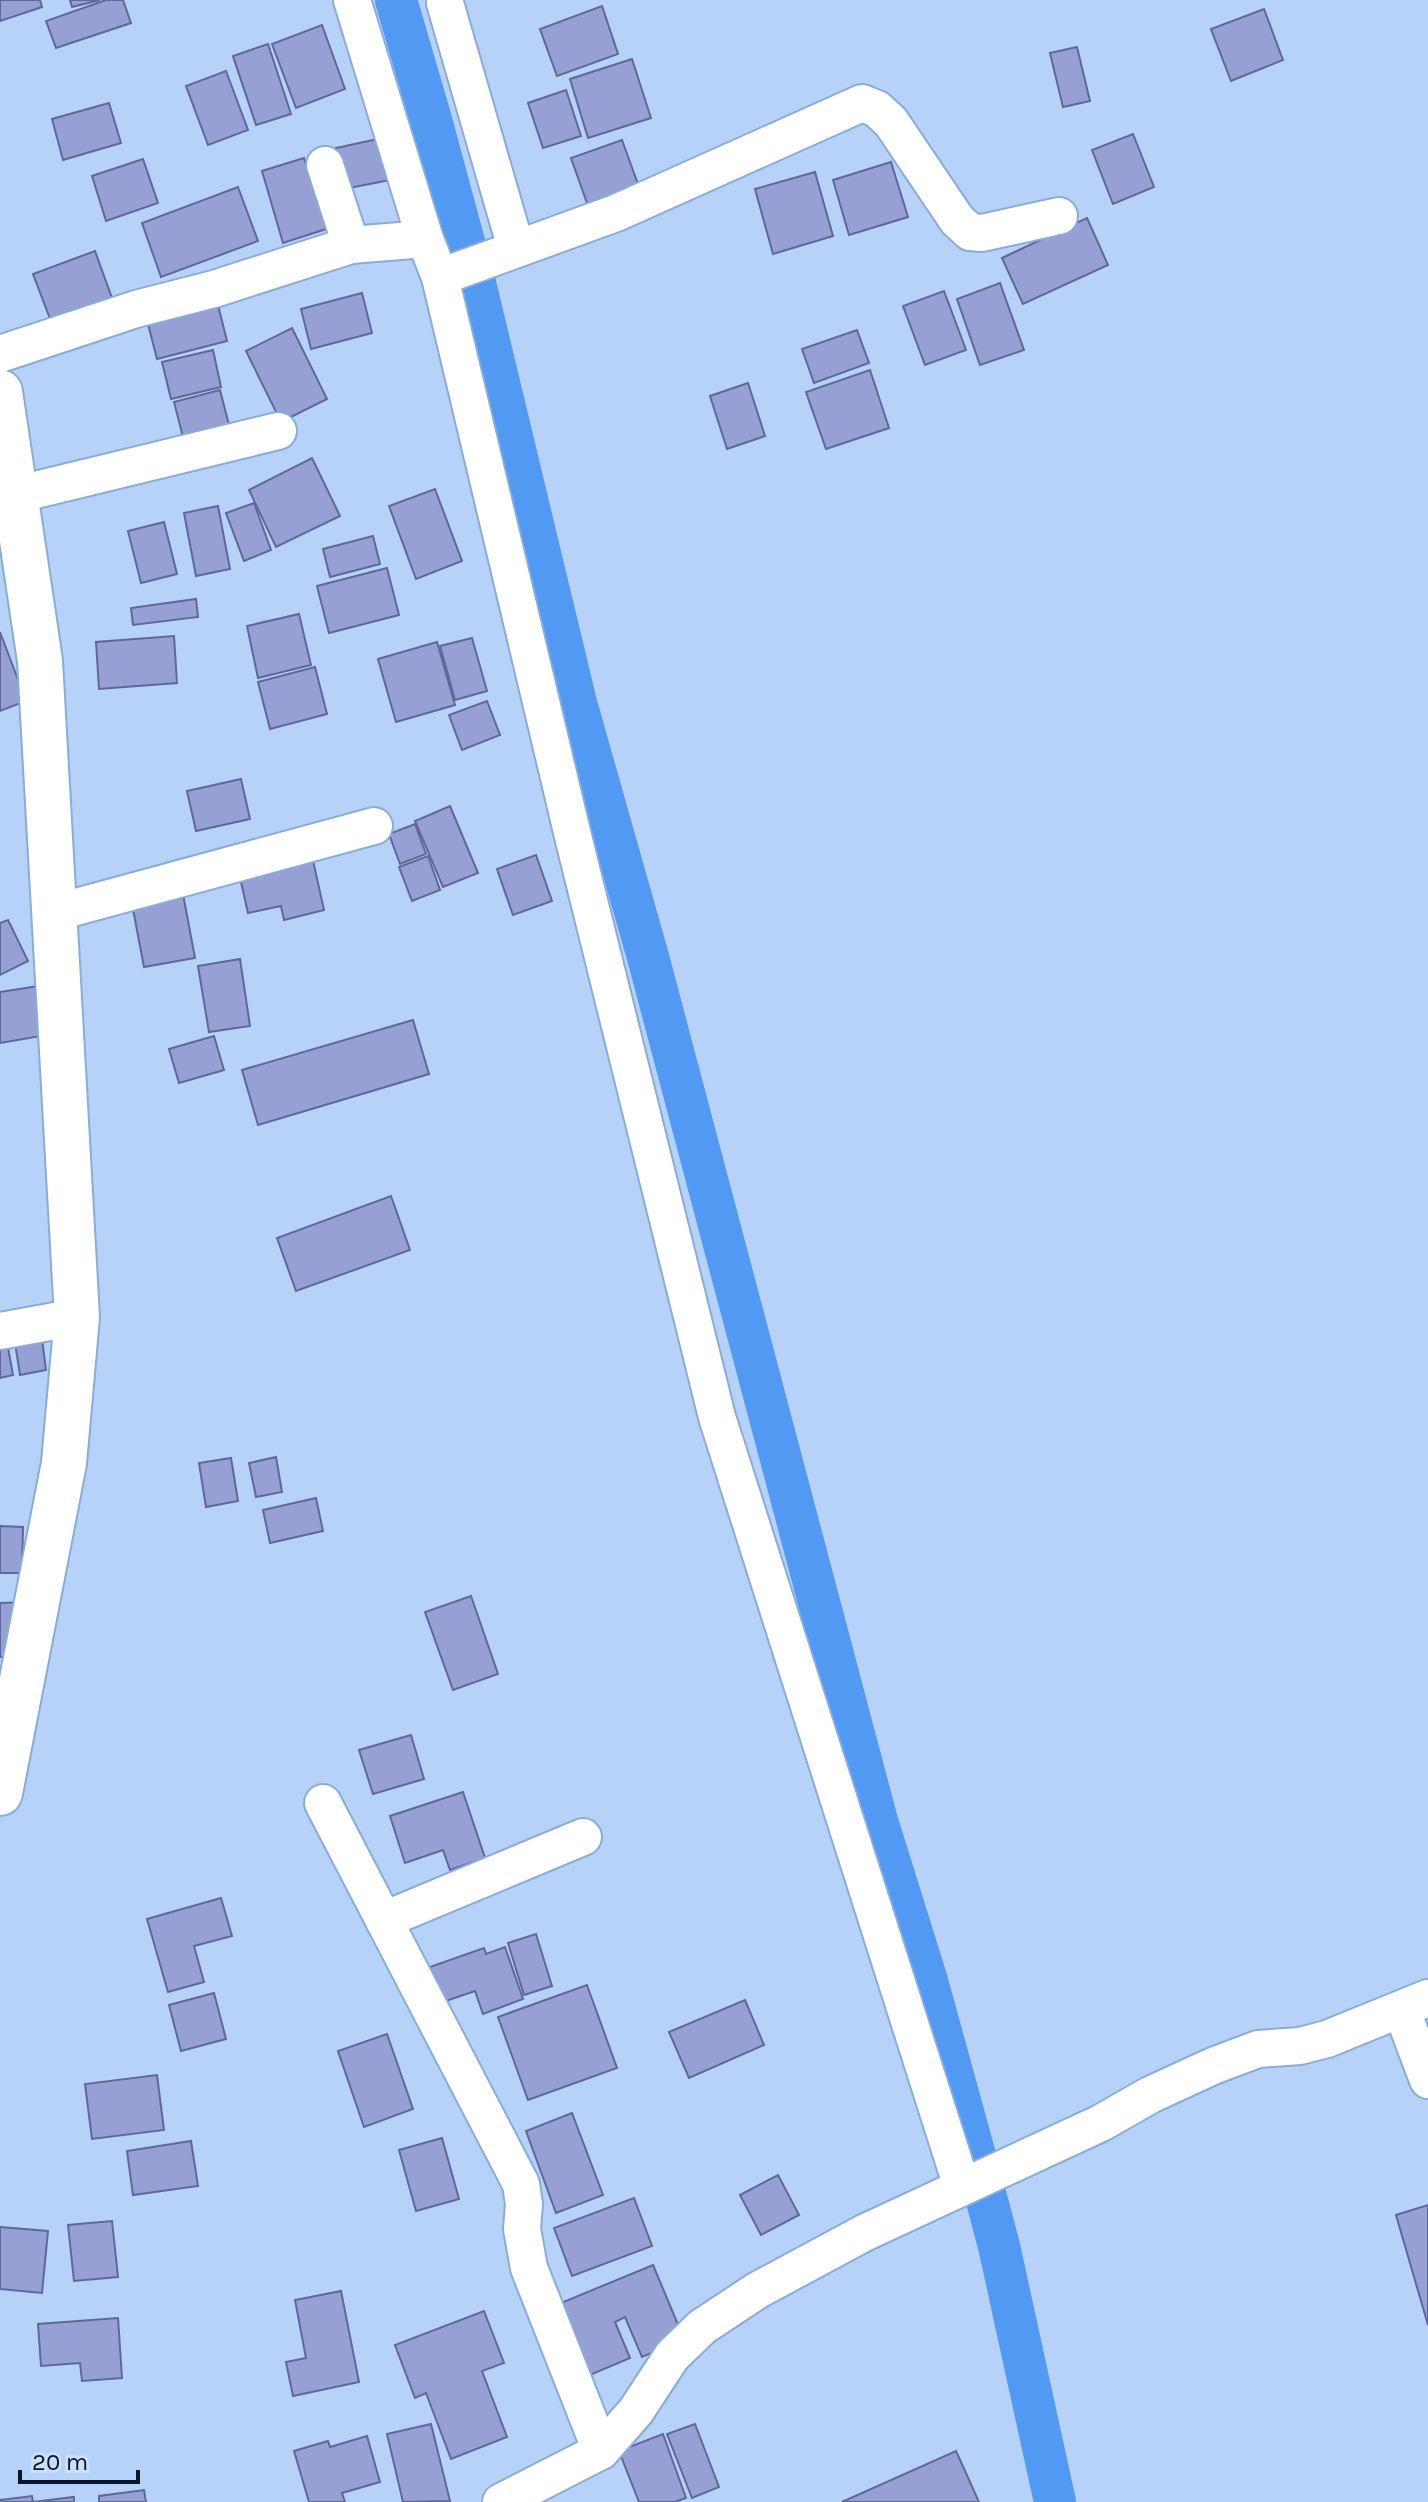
<svg xmlns="http://www.w3.org/2000/svg" width="1428" height="2502" font-family="Karla,sans-serif">
<rect width="100%" height="100%" fill="#b6d2f8"/>
<g fill="none" stroke-linecap="round" stroke-linejoin="round">
<!-- canal -->
<polyline stroke="#5299f4" stroke-width="42" points="396,0 431,120 474,279 576,703 648,957 877,1821 927,1981 974,2152 999,2246 1055,2502"/>
</g>
<!-- building -->
<g fill="#96a0d4" stroke="#5f6898" stroke-width="2">
<polygon points="0,0 40,0 42,7 0,21"/>
<polygon points="70,0 100,0 72,7"/>
<polygon points="106,0 123,0 131,23 56,48 46,21"/>
<polygon points="602,6 618,54 557,76 540,29"/>
<polygon points="1264,9 1283,60 1231,81 1211,29"/>
<polygon points="322,25 345,89 296,108 272,44"/>
<polygon points="268,44 291,114 256,125 233,56"/>
<polygon points="1077,47 1090,101 1063,107 1050,53"/>
<polygon points="632,59 651,118 588,138 570,79"/>
<polygon points="226,71 248,130 208,145 186,86"/>
<polygon points="566,90 581,136 543,148 528,103"/>
<polygon points="109,103 121,143 63,160 52,119"/>
<polygon points="1133,134 1154,187 1113,204 1092,150"/>
<polygon points="387,137 395,179 344,189 336,148"/>
<polygon points="622,140 639,187 588,206 571,158"/>
<polygon points="304,158 326,229 283,243 262,171"/>
<polygon points="143,159 158,203 106,221 92,176"/>
<polygon points="891,162 908,217 849,235 833,180"/>
<polygon points="815,172 833,236 773,254 755,189"/>
<polygon points="238,187 258,241 161,277 142,223"/>
<polygon points="1087,218 1108,265 1023,304 1002,258"/>
<polygon points="95,251 113,301 52,324 33,274"/>
<polygon points="1000,283 1024,350 980,365 957,299"/>
<polygon points="944,291 966,350 925,365 903,306"/>
<polygon points="362,293 372,333 311,349 301,309"/>
<polygon points="216,297 227,341 157,359 146,316"/>
<polygon points="292,328 327,399 281,422 246,351"/>
<polygon points="857,330 869,363 814,383 802,349"/>
<polygon points="213,350 221,387 171,399 162,362"/>
<polygon points="870,370 889,428 826,449 806,392"/>
<polygon points="748,383 765,436 727,449 710,396"/>
<polygon points="220,390 229,425 183,437 174,402"/>
<polygon points="312,458 340,516 276,547 249,490"/>
<polygon points="435,489 462,561 416,579 389,506"/>
<polygon points="254,503 271,550 244,561 226,513"/>
<polygon points="218,506 230,569 196,576 184,513"/>
<polygon points="164,522 177,574 141,583 128,531"/>
<polygon points="373,536 380,564 330,577 323,549"/>
<polygon points="387,568 399,615 329,633 317,586"/>
<polygon points="196,599 198,617 133,625 131,608"/>
<polygon points="299,614 311,665 258,678 247,626"/>
<polygon points="0,632 26,701 0,711"/>
<polygon points="174,636 177,683 99,689 96,642"/>
<polygon points="472,638 487,691 455,700 440,646"/>
<polygon points="437,642 455,705 396,722 378,659"/>
<polygon points="315,667 327,714 270,729 258,682"/>
<polygon points="487,701 500,735 462,750 449,715"/>
<polygon points="241,779 250,819 196,831 187,791"/>
<polygon points="450,806 478,873 443,887 415,821"/>
<polygon points="415,824 426,854 400,864 389,834"/>
<polygon points="536,855 552,901 513,915 497,869"/>
<polygon points="312,856 324,910 284,920 281,906 248,913 239,873"/>
<polygon points="428,856 440,890 412,901 399,867"/>
<polygon points="183,894 195,958 144,967 132,904"/>
<polygon points="8,920 28,961 0,975 0,923"/>
<polygon points="240,959 250,1026 209,1032 198,966"/>
<polygon points="39,986 47,1035 0,1043 0,992"/>
<polygon points="413,1020 429,1074 258,1125 242,1070"/>
<polygon points="214,1036 224,1070 179,1083 169,1049"/>
<polygon points="391,1196 410,1250 296,1291 277,1238"/>
<polygon points="41,1331 46,1370 20,1375 14,1336"/>
<polygon points="7,1342 13,1375 0,1378 0,1343"/>
<polygon points="276,1457 282,1492 256,1497 249,1463"/>
<polygon points="231,1458 238,1501 206,1507 199,1463"/>
<polygon points="316,1498 323,1531 270,1543 263,1510"/>
<polygon points="0,1526 23,1527 22,1573 0,1573"/>
<polygon points="471,1596 498,1674 453,1690 425,1612"/>
<polygon points="24,1602 26,1655 0,1657 0,1603"/>
<polygon points="411,1735 424,1779 373,1794 359,1750"/>
<polygon points="463,1792 485,1858 450,1870 443,1850 405,1863 390,1816"/>
<polygon points="221,1898 232,1936 194,1946 204,1982 168,1992 147,1919"/>
<polygon points="536,1934 552,1986 524,1995 508,1943"/>
<polygon points="505,1947 523,1999 483,2014 475,1991 440,2003 427,1968 484,1948 486,1954"/>
<polygon points="587,1985 617,2068 528,2100 498,2017"/>
<polygon points="214,1993 226,2039 181,2051 169,2005"/>
<polygon points="745,2000 764,2045 689,2078 669,2032"/>
<polygon points="387,2034 413,2109 364,2127 338,2051"/>
<polygon points="157,2075 164,2130 92,2139 85,2084"/>
<polygon points="572,2113 603,2195 556,2213 526,2131"/>
<polygon points="442,2138 459,2199 416,2211 399,2150"/>
<polygon points="191,2141 198,2186 133,2195 127,2151"/>
<polygon points="778,2175 799,2215 761,2235 740,2195"/>
<polygon points="634,2198 652,2246 572,2276 554,2228"/>
<polygon points="1428,2205 1428,2325 1396,2215"/>
<polygon points="112,2221 118,2277 74,2281 68,2225"/>
<polygon points="0,2227 48,2231 42,2293 0,2289"/>
<polygon points="653,2265 684,2339 642,2357 625,2317 615,2322 630,2358 590,2375 561,2303"/>
<polygon points="341,2291 359,2382 293,2396 286,2362 306,2358 295,2300"/>
<polygon points="484,2311 504,2363 482,2371 507,2437 451,2459 426,2393 415,2398 395,2345"/>
<polygon points="118,2318 122,2378 82,2381 80,2363 41,2366 38,2324"/>
<polygon points="431,2424 450,2501 403,2502 387,2434"/>
<polygon points="695,2424 719,2487 692,2498 667,2434"/>
<polygon points="663,2434 686,2498 675,2502 639,2502 619,2451"/>
<polygon points="367,2436 380,2482 342,2493 345,2502 309,2502 294,2451 328,2441 330,2447"/>
<polygon points="956,2451 979,2502 842,2502"/>
<polygon points="144,2490 146,2502 99,2502 99,2496"/>
<polygon points="32,2496 33,2502 74,2497 74,2502 0,2502 0,2500"/>
</g>
<g fill="none" stroke-linecap="round" stroke-linejoin="round">
<!-- minor casing -->
<g stroke="#8aacd9" stroke-width="40">
<g id="minor">
<polyline points="352,0 425,239 440,277 572,832 717,1417 962,2187"/>
<polyline points="445,3 516,248"/>
<polyline points="325,165 351,245 425,239"/>
<polyline points="440,277 616,213 862,103 877,109 891,122 957,220 970,232 982,233 1059,216"/>
<polyline points="0,354 136,309 214,289 351,245"/>
<polyline points="15,495 278,431"/>
<polyline points="54,913 374,826"/>
<polyline points="0,1331 77,1317"/>
<polyline points="323,1803 521,2184 524,2204 522,2229 529,2268 601,2451"/>
<polyline points="384,1920 583,1837"/>
<polyline points="1402,2011 1428,2080"/>
<polyline points="501,2502 601,2451 636,2411 672,2356 702,2327 758,2290 864,2233 1101,2123 1150,2095 1213,2066 1258,2049 1300,2046 1327,2039 1428,1998"/>
</g>
</g>
<!-- tertiary casing -->
<g stroke="#8aacd9" stroke-width="48">
<polyline id="tertiary" points="0,392 40,661 77,1317 64,1463 0,1793"/>
</g>
<!-- minor -->
<use href="#minor" stroke="#fff" stroke-width="36"/>
<!-- tertiary -->
<use href="#tertiary" stroke="#fff" stroke-width="44"/>
</g>
<!-- scale -->
<path d="M20 2470v12h118v-12" fill="none" stroke="#0a1728" stroke-width="4"/>
<text x="32" y="2470" font-size="24" fill="#0a1728" stroke="#c9dffc" stroke-width="6" paint-order="stroke">20 m</text>
</svg>
